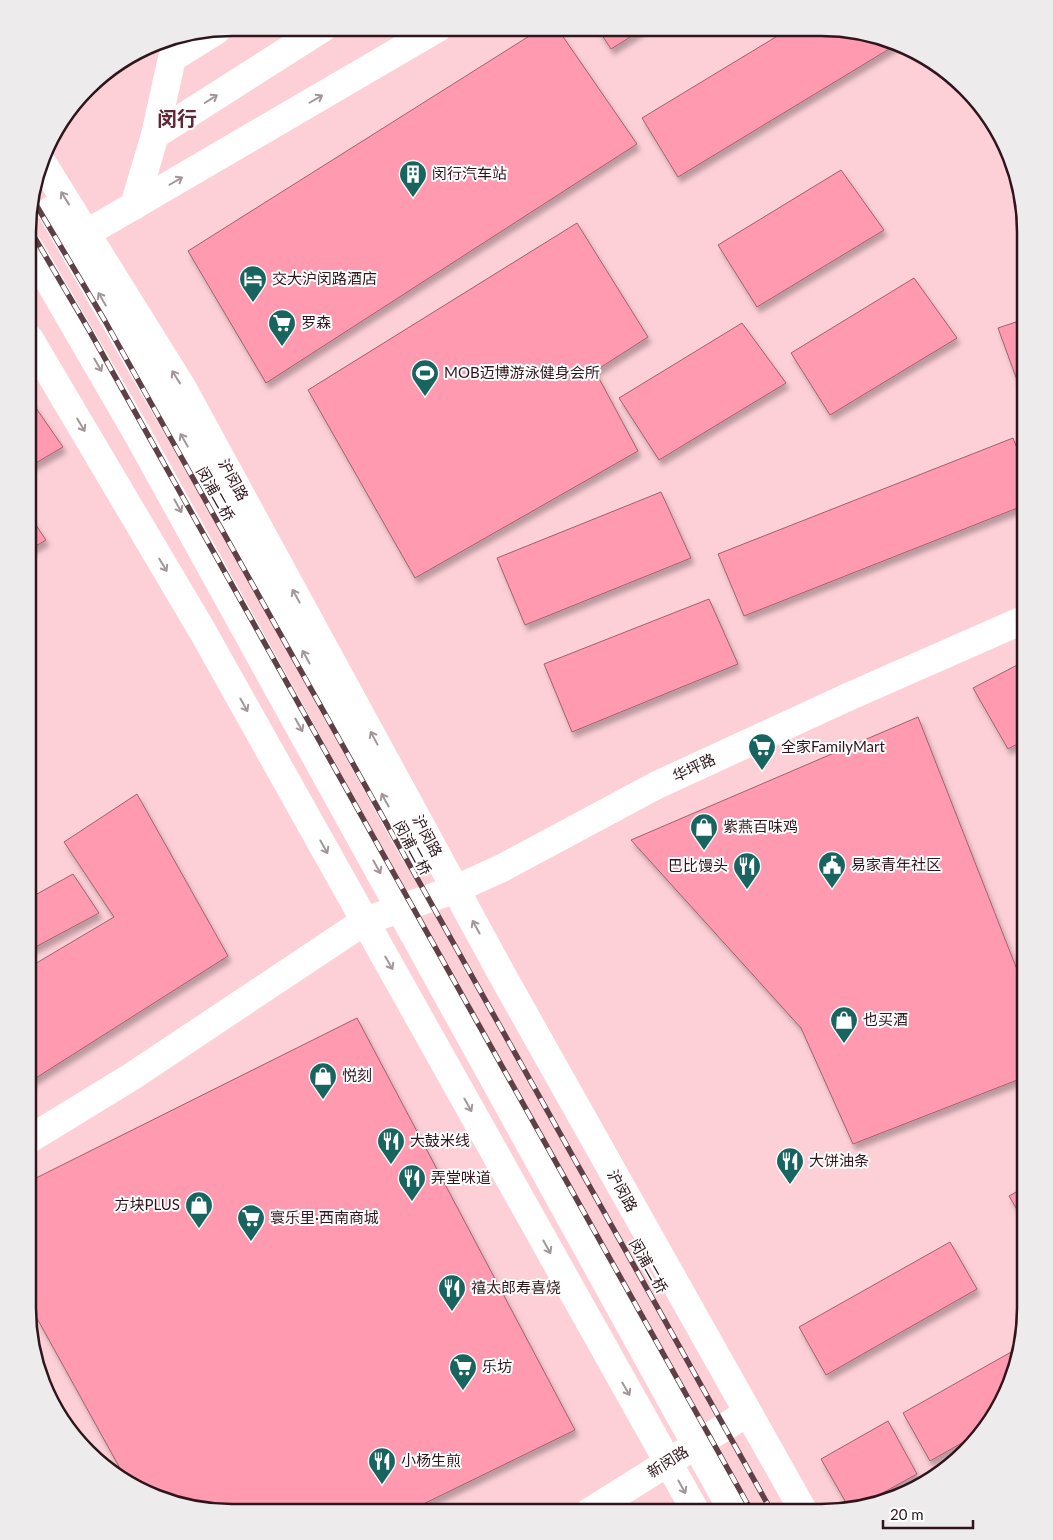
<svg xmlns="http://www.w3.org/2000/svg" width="1053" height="1540" font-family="Lato,'Noto Sans SC',sans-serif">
<defs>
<filter id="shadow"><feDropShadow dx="3" dy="5.5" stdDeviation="2.5" flood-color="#0004"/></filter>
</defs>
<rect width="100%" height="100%" fill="#fdd0d7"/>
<!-- building -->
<g fill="#ff9ab0" stroke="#a2606e" filter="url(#shadow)">
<polygon points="542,28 557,28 637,144 266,383 188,251"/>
<polygon points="598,29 643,29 611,49"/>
<polygon points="789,29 848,29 899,43 678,177 642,118"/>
<polygon points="841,170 884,230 757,307 718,245"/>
<polygon points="577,223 648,337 595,371 638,451 415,578 308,390"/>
<polygon points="914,278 957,338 830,415 791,353"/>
<polygon points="1025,319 1025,377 1017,380 998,328"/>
<polygon points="742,323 786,383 659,460 619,398"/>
<polygon points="29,398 63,447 29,467"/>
<polygon points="1013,438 1025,468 1025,505 744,616 718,554"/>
<polygon points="661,492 691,558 525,625 497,558"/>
<polygon points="29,515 46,540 29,550"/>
<polygon points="709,599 738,664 572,732 544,664"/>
<polygon points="1025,661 1025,740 1008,749 973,688"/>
<polygon points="918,717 1025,990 1025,1077 853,1144 801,1028 631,840"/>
<polygon points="137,794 228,956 28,1083 28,968 114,917 64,842"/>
<polygon points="73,874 99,913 28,951 28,899"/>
<polygon points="357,1018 575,1430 409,1511 206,1511 154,1497 127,1481 28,1302 28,1182"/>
<polygon points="1025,1187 1025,1223 1009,1196"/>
<polygon points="950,1242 977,1289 826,1375 799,1327"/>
<polygon points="1020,1347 1015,1374 991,1422 983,1431 930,1461 903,1413"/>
<polygon points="888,1421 917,1474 868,1501 848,1506 821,1459"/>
</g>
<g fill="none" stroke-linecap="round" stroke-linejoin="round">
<!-- minor -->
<g stroke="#fff" stroke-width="28">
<polyline points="155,135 323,28"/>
<polyline points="134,206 155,135 172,58 217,30"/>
<polyline points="87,233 438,28"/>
<polyline points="28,1140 131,1077 365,921 456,889 502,868 657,785 848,697 1025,619"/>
<polyline points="589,1512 747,1413"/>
</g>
<!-- major -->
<g stroke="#fff" stroke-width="28">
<polyline points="43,164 182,387 505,980 804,1512"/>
<polyline points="51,210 237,531 414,852"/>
<polyline points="29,247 138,435 733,1512"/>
<polyline points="29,338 203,632 696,1512"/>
</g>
<!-- rail casing -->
<g stroke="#5e4046" stroke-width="5.5">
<g id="rail">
<polyline points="32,198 105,321 772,1512"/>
<polyline points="29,228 89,330 752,1512"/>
</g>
</g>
<!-- rail -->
<use href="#rail" stroke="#fefefe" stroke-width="4" stroke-dasharray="11" stroke-linecap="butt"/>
</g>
<!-- one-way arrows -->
<defs><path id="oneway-shaft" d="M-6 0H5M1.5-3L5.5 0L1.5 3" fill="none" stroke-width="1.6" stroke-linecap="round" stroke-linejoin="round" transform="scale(1.25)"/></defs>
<g stroke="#a29699">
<use href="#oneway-shaft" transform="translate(211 99) rotate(-32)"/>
<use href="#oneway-shaft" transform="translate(316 99) rotate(-30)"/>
<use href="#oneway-shaft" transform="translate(176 181) rotate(-30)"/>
<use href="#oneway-shaft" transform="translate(65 198) rotate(-122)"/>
<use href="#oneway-shaft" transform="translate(102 299) rotate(-120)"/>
<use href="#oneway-shaft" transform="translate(98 365) rotate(60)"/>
<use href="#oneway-shaft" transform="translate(176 377) rotate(-122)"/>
<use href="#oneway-shaft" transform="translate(81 425) rotate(59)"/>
<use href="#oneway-shaft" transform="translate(184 440) rotate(-120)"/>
<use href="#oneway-shaft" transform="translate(178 506) rotate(61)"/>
<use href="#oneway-shaft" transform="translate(163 565) rotate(59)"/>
<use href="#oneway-shaft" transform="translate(296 596) rotate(-119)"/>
<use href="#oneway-shaft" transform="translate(306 657) rotate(-119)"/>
<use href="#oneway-shaft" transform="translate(244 705) rotate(61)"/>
<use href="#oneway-shaft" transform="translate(299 725) rotate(61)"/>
<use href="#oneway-shaft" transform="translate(374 738) rotate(-118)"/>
<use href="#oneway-shaft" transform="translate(385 800) rotate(-119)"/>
<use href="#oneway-shaft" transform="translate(324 847) rotate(61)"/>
<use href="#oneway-shaft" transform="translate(377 867) rotate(61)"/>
<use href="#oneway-shaft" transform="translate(476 927) rotate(-119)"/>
<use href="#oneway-shaft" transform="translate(389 963) rotate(60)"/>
<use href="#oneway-shaft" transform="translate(468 1105) rotate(61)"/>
<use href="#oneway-shaft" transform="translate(547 1247) rotate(61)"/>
<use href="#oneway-shaft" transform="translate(626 1389) rotate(60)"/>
<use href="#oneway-shaft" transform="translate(682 1487) rotate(61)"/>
</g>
<!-- icons -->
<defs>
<g id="building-pin" transform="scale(1.4375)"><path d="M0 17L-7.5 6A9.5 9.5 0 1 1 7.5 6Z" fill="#18645e" stroke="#fefefe"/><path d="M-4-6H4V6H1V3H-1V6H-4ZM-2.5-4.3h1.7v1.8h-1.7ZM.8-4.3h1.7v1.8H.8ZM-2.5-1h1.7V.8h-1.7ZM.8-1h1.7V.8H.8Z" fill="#fff"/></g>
<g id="hotel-pin" transform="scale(1.4375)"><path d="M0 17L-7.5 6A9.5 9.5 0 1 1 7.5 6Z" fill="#18645e" stroke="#fefefe"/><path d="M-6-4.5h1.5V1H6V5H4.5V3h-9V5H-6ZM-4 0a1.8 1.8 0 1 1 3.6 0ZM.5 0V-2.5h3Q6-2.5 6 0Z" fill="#fff"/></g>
<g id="supermarket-pin" transform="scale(1.4375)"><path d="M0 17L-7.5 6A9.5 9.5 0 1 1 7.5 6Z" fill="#18645e" stroke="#fefefe"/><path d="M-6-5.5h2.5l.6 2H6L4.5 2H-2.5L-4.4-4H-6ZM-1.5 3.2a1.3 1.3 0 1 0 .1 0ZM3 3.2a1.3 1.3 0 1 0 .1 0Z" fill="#fff"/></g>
<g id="stadium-pin" transform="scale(1.4375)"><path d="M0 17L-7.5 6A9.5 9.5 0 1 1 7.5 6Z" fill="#18645e" stroke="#fefefe"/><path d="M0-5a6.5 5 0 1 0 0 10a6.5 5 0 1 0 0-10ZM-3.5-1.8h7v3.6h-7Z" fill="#fff"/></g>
<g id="shop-pin" transform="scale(1.4375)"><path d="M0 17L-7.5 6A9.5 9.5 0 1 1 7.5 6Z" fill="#18645e" stroke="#fefefe"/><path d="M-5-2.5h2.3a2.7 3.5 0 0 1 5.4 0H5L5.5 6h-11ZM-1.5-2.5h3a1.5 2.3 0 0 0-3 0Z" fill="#fff"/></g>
<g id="civic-pin" transform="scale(1.4375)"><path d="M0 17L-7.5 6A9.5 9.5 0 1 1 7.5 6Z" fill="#18645e" stroke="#fefefe"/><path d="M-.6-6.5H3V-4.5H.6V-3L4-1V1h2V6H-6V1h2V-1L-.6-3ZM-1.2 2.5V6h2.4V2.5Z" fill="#fff"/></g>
<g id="restaurant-pin" transform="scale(1.4375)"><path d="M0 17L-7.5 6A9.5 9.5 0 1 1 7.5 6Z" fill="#18645e" stroke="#fefefe"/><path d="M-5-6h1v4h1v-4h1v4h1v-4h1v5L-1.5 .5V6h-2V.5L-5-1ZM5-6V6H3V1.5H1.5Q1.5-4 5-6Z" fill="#fff"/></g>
</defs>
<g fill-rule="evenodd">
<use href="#building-pin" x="413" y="174"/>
<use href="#hotel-pin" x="253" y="279"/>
<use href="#supermarket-pin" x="282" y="323"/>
<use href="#stadium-pin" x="425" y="373"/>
<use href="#supermarket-pin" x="762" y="747"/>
<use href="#shop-pin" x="704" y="827"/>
<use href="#civic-pin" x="832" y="865"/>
<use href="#restaurant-pin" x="747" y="866"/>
<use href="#shop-pin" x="844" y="1020"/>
<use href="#shop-pin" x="323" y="1076"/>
<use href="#restaurant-pin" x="391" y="1141"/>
<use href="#restaurant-pin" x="790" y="1161"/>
<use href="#restaurant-pin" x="412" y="1178"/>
<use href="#shop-pin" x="199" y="1205"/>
<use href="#supermarket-pin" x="251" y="1218"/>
<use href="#restaurant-pin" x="452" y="1288"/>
<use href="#supermarket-pin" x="463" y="1367"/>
<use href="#restaurant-pin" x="382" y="1461"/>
</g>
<g text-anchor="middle" stroke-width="4" stroke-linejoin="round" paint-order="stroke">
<!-- poi labels -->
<g font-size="15" fill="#30161c" stroke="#fefefe" text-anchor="start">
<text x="432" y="179">闵行汽车站</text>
<text x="272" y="284">交大沪闵路酒店</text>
<text x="301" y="328">罗森</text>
<text x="444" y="378">MOB迈博游泳健身会所</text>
<text x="781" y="752">全家FamilyMart</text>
<text x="723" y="832">紫燕百味鸡</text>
<text x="851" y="870">易家青年社区</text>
<text x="728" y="871" text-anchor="end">巴比馒头</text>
<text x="863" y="1025">也买酒</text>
<text x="342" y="1081">悦刻</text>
<text x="410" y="1146">大鼓米线</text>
<text x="809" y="1166">大饼油条</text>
<text x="431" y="1183">弄堂咪道</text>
<text x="180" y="1210" text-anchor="end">方块PLUS</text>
<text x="270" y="1223">寰乐里·西南商城</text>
<text x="471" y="1293">禧太郎寿喜烧</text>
<text x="482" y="1372">乐坊</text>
<text x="401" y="1466">小杨生煎</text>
</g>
<!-- street labels -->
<g font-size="15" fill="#30161c" stroke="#fefefe">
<text transform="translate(233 480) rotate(61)" y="5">沪闵路</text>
<text transform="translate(215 494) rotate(60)" y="5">闵浦二桥</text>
<text transform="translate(694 768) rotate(-25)" y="5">华坪路</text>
<text transform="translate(427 836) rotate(62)" y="5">沪闵路</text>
<text transform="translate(412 848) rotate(61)" y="5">闵浦二桥</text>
<text transform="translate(622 1191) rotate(61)" y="5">沪闵路</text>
<text transform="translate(648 1266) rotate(60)" y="5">闵浦二桥</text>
<text transform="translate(668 1462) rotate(-32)" y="5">新闵路</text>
</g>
<!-- district labels -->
<g font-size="20" font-weight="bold" fill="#612635" stroke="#fefefe">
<text x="177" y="126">闵行</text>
</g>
</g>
<!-- crop -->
<path d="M0 0H1053V1540H0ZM232 36H821A196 196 0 0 1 1017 232V1308A196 196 0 0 1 821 1504H232A196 196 0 0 1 36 1308V232A196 196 0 0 1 232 36Z" fill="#eeebec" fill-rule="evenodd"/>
<path fill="none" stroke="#30161c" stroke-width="2.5" d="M232 36H821A196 196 0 0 1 1017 232V1308A196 196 0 0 1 821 1504H232A196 196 0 0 1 36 1308V232A196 196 0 0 1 232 36Z"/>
<!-- scale -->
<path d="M883 1520v8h90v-8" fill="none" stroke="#30161c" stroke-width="2.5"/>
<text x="890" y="1520" font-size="15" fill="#30161c" stroke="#fefefe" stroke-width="4" paint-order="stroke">20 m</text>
</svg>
